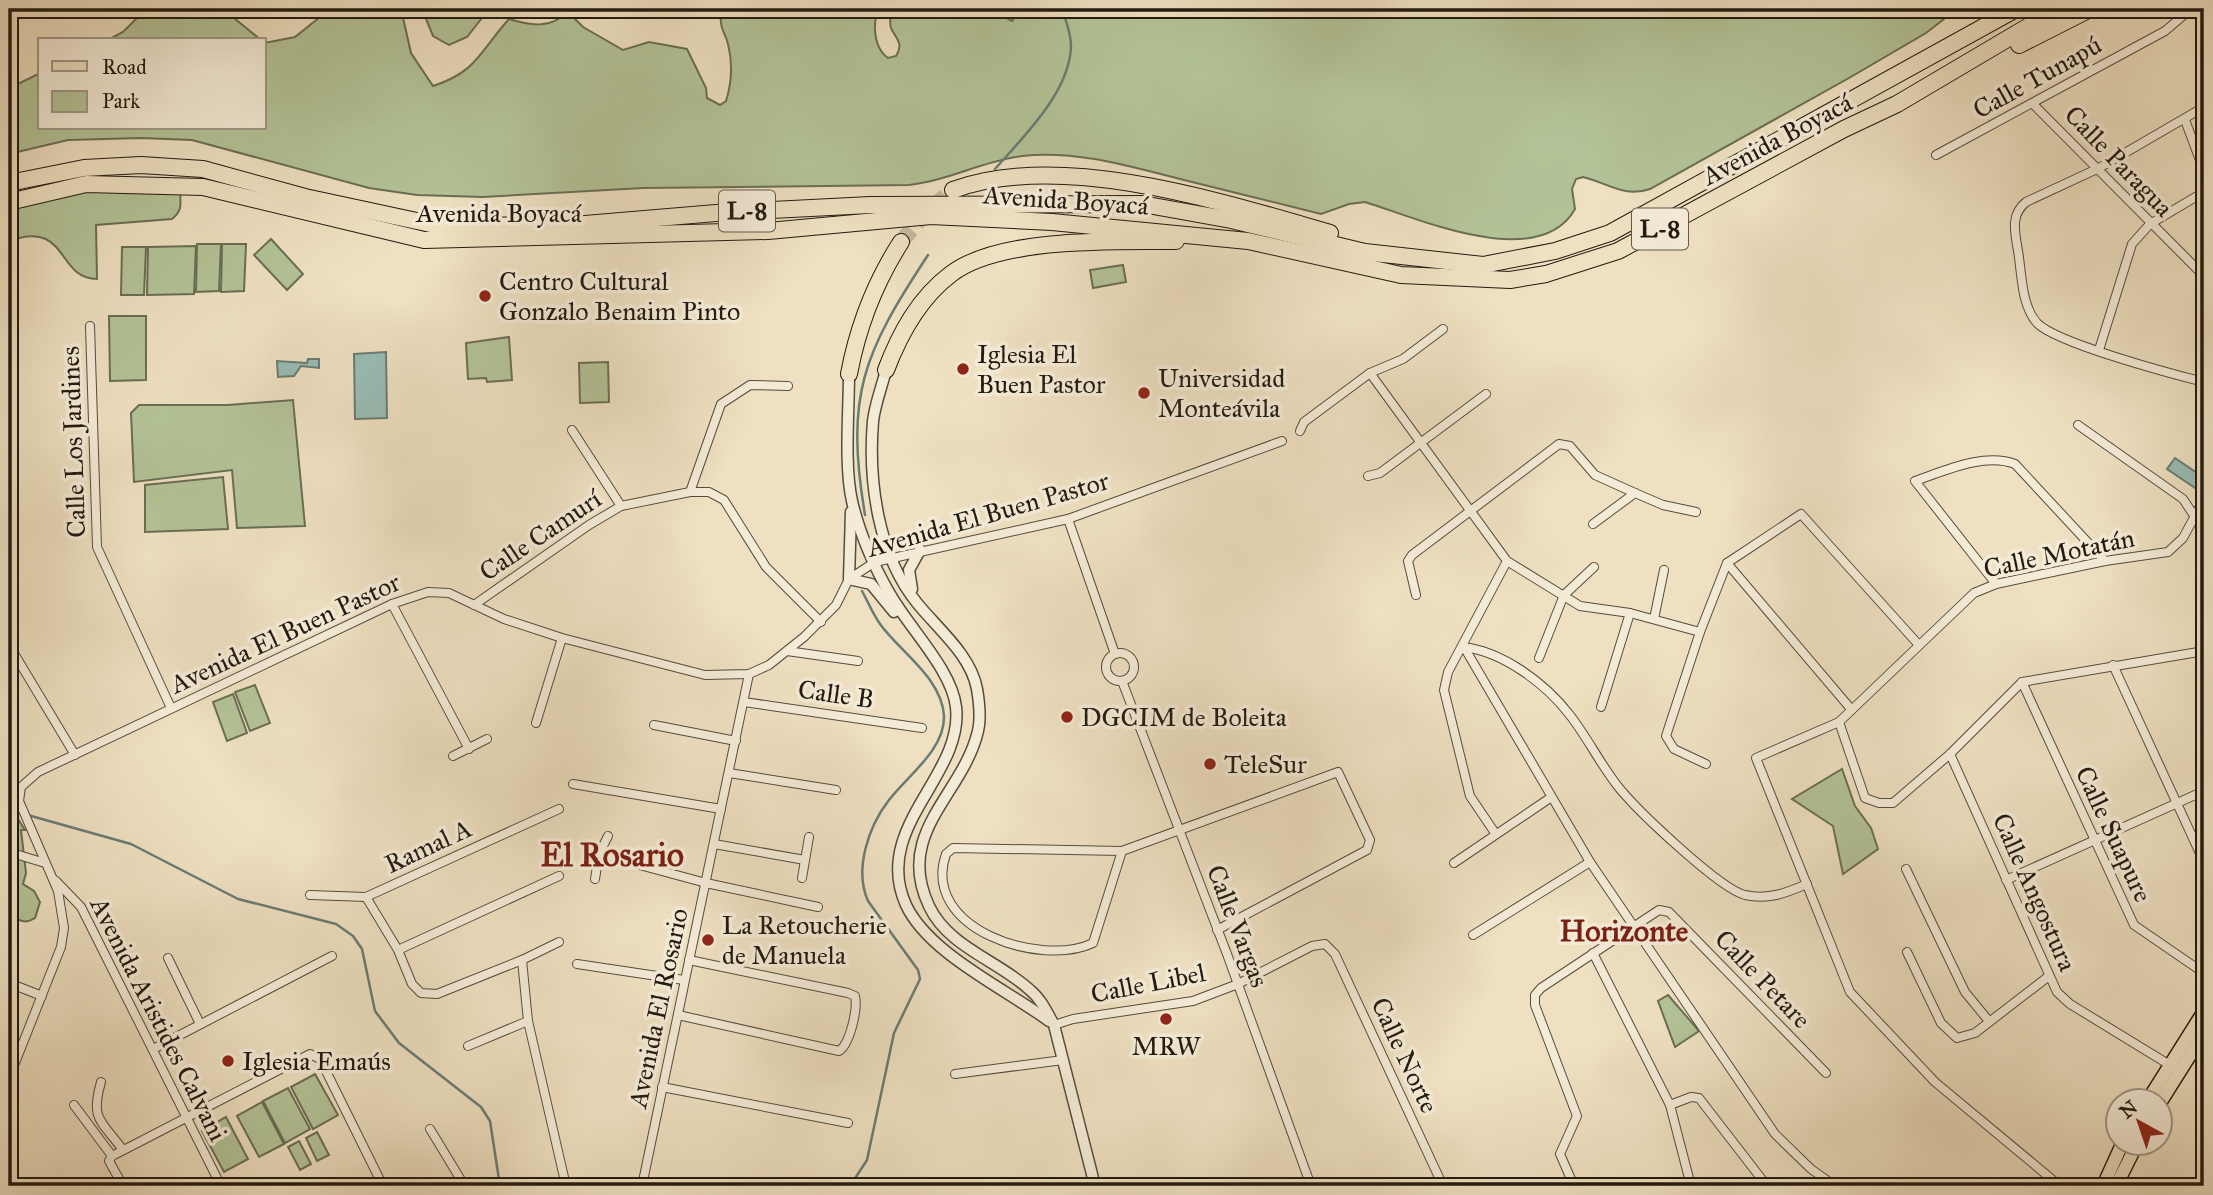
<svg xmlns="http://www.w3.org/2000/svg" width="2213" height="1195" font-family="'IM FELL Great Primer',serif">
<rect width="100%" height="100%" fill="#eee0c1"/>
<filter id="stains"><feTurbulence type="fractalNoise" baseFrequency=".00286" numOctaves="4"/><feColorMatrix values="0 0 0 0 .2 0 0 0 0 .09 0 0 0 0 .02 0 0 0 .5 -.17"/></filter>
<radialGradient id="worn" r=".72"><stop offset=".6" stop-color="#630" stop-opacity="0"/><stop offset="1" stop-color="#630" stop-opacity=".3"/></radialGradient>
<!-- green -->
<g fill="#b3c397" stroke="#6a6e54" stroke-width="2">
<polygon points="146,9 223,9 261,40 108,40 123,32"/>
<path d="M330,9H401L411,53L433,86C477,72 480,51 509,19C528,25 552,30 567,11L583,27L623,50L649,42L687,49L706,88L707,98L720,105L726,101C732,82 733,64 728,44C726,34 719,28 721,17L764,9H869L876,17C873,31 876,50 888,58L896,56C904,43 896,39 891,28C889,22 891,15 891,9H1006V18L1012,21L1021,9H1957L1926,33L1849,78L1650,189C1624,198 1608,183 1583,177L1576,179L1572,189L1575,209C1539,273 1417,218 1365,202L1349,204L1321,214C1274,202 1227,191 1180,179C1129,166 1076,150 1022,156C983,161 947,181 909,185L643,188L483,197L417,195L369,188L192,140L141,138L68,140L9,154V83H20L40,73V128H264V43L295,37Z"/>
<polygon points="422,9 489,9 467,37 449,45 433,36"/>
<path d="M29,190L180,192C181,205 182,211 172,219L96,225L97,279C56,279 69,219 9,241V196Z"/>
<polygon points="271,239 303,274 287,290 254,255"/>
<polygon points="197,244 221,244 219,291 196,292"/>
<polygon points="222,244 246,244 244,291 221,292"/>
<polygon points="196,246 194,294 147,295 148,247"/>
<polygon points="122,247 146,247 144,295 121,295"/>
<polygon points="1123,265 1126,282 1093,288 1090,270"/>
<polygon points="109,316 146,316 146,380 110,381"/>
<polygon points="509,337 512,380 487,382 486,378 468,379 466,343"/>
<polygon points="608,362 609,402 580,403 579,363"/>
<polygon points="293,400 305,526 237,528 232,470 134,482 131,413 139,405 228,405"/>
<polygon points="223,477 228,529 145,532 145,485"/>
<polygon points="255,685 270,723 250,731 235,692"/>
<polygon points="233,694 247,733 227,741 213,702"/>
<polygon points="1842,769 1855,806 1871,828 1878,849 1843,874 1833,826 1792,799"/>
<path d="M9,805L25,830H21L26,873L23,884L34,891L40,902L35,918C24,925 19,920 9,915Z"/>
<polygon points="1668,995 1699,1031 1675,1047 1658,1001"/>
<polygon points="315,1074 338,1115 313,1129 291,1087"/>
<polygon points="288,1088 310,1129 285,1143 263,1101"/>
<polygon points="262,1102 284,1144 259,1157 237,1116"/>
<polygon points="226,1117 248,1159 224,1172 202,1131"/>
<polygon points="317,1132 329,1155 317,1161 306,1138"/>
<polygon points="299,1141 311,1164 300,1170 288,1147"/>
</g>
<!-- water -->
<g fill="#99bdb6" stroke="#697c74" stroke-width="2">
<polygon points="386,352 387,418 355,419 354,354"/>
<polygon points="308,359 319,359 319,368 301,366 294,376 278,377 277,361 307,363"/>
<polygon points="2175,458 2203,477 2195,488 2167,469"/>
</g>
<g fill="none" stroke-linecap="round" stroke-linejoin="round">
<!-- stream -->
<g stroke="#697c74" stroke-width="2.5">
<path d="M995,169C1023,137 1070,92 1071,46C1071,33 1066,21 1062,9"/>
<path d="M865,515C845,395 863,354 928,255"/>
<polyline points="9,813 24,814 131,844 238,899 336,924 353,936 362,949 375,1011 399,1043 481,1107 490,1121 500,1186"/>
<path d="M850,1186L867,1160L894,1033L920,979L918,970L868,901C854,870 868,827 889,800C907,776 945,750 944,716C942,678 900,652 880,624C873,614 868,602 862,591"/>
</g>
<!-- motorway-tunnel -->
<polyline stroke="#c5b89e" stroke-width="16" stroke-dasharray="16 8" stroke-linecap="butt" points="901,242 926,212 953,190"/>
<!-- minor casing -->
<g stroke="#554c3c" stroke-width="10">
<g id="minor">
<polyline points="2034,105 2204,276"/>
<path d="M2204,107L2099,168L2026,202C2010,215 2015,232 2018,251C2022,274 2021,305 2037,323C2056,343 2172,374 2204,382"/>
<polyline points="2185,120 2204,171"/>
<polyline points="1936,155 2165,31 2191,9"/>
<polyline points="90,326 97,547 171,708"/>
<polyline points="2099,350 2132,244 2150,224 2204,192"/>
<polyline points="1370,373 1507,561 1448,672 1444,690 1470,796 1495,833"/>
<polyline points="2078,425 2183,499 2195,517 2204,520"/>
<polyline points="572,430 621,506"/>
<polyline points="1300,431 1304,422 1370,373 1403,359 1443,329"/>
<polyline points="1368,476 1380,473 1486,394"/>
<polyline points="690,492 721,404 750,385 788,386"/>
<polyline points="1635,493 1663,505 1696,512"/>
<polyline points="1068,519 1115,654"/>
<polyline points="1507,561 1580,606 1630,613 1700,632"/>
<polyline points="1727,563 1851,709"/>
<path d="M1996,584L1915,481C1944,471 1985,452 2015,464L2105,561"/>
<polyline points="1416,595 1408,561 1412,555 1559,444 1570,446 1595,475 1635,493 1593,524"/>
<polyline points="392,604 469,749"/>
<polyline points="474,605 589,525 621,506 690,492 709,492 724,500 766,567 821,622"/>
<polyline points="1654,619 1664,570"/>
<polyline points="9,645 75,755"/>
<polyline points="1464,647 1590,862 1775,1134 1811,1169 1835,1186"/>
<path d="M1464,647C1503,652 1545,683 1569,714C1588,738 1601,766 1620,789C1639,812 1720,889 1745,895C1769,900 1786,893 1807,884"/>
<polyline points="787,651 858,661"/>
<circle cx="1120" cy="667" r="14"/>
<polyline points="1539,658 1564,595 1594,567"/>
<polyline points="2113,665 2204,862"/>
<polyline points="1122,681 1227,954 1311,1186"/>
<polyline points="2022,682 2134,925 2204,973"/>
<polyline points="744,702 922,728"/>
<polyline points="1601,707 1630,613"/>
<polyline points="1839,722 1865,798 1879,803 1893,803 1950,754 2022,682 2204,651"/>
<polyline points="536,723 562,638"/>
<polyline points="654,725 736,741"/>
<polyline points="1950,754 2057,992 2070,1004 2173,1067"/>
<polyline points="453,756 487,739"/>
<polyline points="1706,764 1674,749 1666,736 1700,632 1727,563 1801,514 1918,644"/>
<polyline points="729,773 836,790"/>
<polyline points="573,784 721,809"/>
<polyline points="714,844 805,860"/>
<path d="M1122,851L1093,943C1041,968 920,929 946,854L953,848L1122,851L1338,772L1370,840L1367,850L1217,930"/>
<polyline points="9,852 45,863"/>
<polyline points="599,854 706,883 818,907"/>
<polyline points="1454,863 1550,798"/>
<polyline points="1906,869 1965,992 1988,1020"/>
<polyline points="802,878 809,837"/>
<polyline points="595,879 599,854 608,836"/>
<polyline points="2006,880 2204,791"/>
<polyline points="56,881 81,907 221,1186"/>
<polyline points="310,895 366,897 559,809"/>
<polyline points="366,897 398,950 412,984 421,993 437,994 522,960 528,1021 566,1186"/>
<polyline points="1473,935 1590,862"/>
<polyline points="398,950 559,876"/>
<polyline points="1907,952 1941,1023 1957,1038 1975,1033 2049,976"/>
<polyline points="1593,953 1670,1105 1691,1186"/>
<polyline points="168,958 200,1024"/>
<polyline points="522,960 559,942"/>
<polyline points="577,964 684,980"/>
<polyline points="9,983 42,996"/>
<path d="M678,1015L839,1051C850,1044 858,1009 855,996L848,993L689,960"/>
<polyline points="1054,1025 1073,1019 1193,1001 1238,984 1312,946 1325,944 1335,954 1443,1186"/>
<polyline points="468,1046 528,1021"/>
<polyline points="153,1049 332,956"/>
<polyline points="955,1074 1063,1060"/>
<polyline points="9,1078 61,947 64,928 58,891 19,801 21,787 38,772 392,604 428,592 449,593 504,619 562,638 705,675 749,674 769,665 804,637 836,605 849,579 875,562 1068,519 1282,441"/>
<path d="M101,1082C90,1120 101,1120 123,1150"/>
<polyline points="662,1087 848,1123"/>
<polyline points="74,1105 112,1156"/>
<polyline points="1670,1105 1691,1097 1699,1098 1767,1186"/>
<polyline points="430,1129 461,1180 459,1186"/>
<polyline points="123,1186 109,1161 112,1156 310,1054 320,1059 383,1186"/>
<polyline points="642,1186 749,674"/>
<polyline points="1574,1186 1560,1154 1577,1116 1535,1005 1535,995 1541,988 1659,910 1669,912 1826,1073"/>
<polyline points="2060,1186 1935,1082 1850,992 1756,758 1839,722 1974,593 1996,584 2105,561 2168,552 2183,538 2204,499"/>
</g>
</g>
<!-- tertiary casing -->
<g stroke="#554c3c" stroke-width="13">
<g id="tertiary">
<path d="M886,370C882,386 875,404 873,421C868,481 878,555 917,603C937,628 971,655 977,689C979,701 981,719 978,731C963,795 894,832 929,906C948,947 999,961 1030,990C1041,999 1047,1012 1054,1025L1095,1186"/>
<path d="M849,374C849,410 844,466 852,501C859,532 874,567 890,594C909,628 952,670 956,707C964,776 871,827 906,905C929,954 1006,989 1049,1021"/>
<polyline points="851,512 849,579 871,584 894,612"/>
<polyline points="912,589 909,570 920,550"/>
</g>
</g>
<!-- primary casing -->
<g stroke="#221a10" stroke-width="15">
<g id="primary">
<polyline points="2148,1100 2204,1011"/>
<polyline points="2160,1103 2204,1033"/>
<polyline points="2103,1186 2123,1142"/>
<polyline points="2116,1186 2138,1142"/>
</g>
</g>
<!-- motorway casing -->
<g stroke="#221a10" stroke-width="18">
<g id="motorway">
<polyline points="2019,45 2090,9"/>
<polyline points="9,183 84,168 141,165 203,169 305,197 440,226 573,225 716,213 870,205 1142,204 1231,220 1365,252 1483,265 1555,251 1610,233 2016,9"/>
<path d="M953,190C1060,150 1223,202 1330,233"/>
<polyline points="9,202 86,184 203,187 424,240 768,231 931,216 1052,222 1248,241 1401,275 1510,280 1546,274 1618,251 1844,129 1897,104 2058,9"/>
<path d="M886,370C900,333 919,298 951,274C999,237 1116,241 1176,241"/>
<path d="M849,374C858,326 874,284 901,242"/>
</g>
</g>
<!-- minor -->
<use href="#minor" stroke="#f4ebd7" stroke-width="8"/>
<!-- tertiary -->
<use href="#tertiary" stroke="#f4ebd7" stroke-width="10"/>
<!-- primary -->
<use href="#primary" stroke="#eee0c1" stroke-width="12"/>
<!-- motorway -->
<use href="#motorway" stroke="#eee0c1" stroke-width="16"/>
</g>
<!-- markers -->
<g fill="#8f2418" stroke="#f4ebd7" stroke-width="2.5">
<circle cx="485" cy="296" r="7"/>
<circle cx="963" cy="369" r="7"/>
<circle cx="1144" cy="393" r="7"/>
<circle cx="1067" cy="717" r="7"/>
<circle cx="1210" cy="764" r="7"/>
<circle cx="708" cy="940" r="7"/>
<circle cx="1166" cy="1019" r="7"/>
<circle cx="228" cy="1061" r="7"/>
</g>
<g text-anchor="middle" stroke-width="7" stroke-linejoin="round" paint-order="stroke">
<!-- shield labels -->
<g fill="#f4ebd7" stroke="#61594c" stroke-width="2">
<rect x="719" y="190.5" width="56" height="41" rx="5"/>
<rect x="1632" y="208.5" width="56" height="41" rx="5"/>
</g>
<g font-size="24" font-weight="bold" fill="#221a10">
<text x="747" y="219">L-8</text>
<text x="1660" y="237">L-8</text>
</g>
<!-- street labels -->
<g font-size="26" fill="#221a10" stroke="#f4ebd7">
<text transform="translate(2037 77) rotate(-29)" y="9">Calle Tunapú</text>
<text transform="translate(1777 139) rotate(-28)" y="9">Avenida Boyacá</text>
<text transform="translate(2119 161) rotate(46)" y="9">Calle Paragua</text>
<text transform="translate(1066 200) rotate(4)" y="9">Avenida Boyacá</text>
<text x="499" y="222">Avenida Boyacá</text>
<text transform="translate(73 442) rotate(-92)" y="9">Calle Los Jardines</text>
<text transform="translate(988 514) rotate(-16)" y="9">Avenida El Buen Pastor</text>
<text transform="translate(540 535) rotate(-34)" y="9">Calle Camurí</text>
<text transform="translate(2059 553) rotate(-12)" y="9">Calle Motatán</text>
<text transform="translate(285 633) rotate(-25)" y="9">Avenida El Buen Pastor</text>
<text transform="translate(836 694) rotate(8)" y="9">Calle B</text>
<text transform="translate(2114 834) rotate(65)" y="9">Calle Suapure</text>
<text transform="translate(428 846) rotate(-25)" y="9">Ramal A</text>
<text transform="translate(2035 892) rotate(66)" y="9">Calle Angostura</text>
<text transform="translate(1238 926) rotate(69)" y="9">Calle Vargas</text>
<text transform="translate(1763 979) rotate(46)" y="9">Calle Petare</text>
<text transform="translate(1148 983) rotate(-11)" y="9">Calle Libel</text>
<text transform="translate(658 1008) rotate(-78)" y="9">Avenida El Rosario</text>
<text transform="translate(159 1019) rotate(63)" y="9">Avenida Aristides Calvani</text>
<text transform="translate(1405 1055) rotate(65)" y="9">Calle Norte</text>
</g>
<!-- poi labels -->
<g font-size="26" fill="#221a10" stroke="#f4ebd7" text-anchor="start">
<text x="499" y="290">Centro Cultural<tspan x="499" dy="30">Gonzalo Benaim Pinto</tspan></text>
<text x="977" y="363">Iglesia El<tspan x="977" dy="30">Buen Pastor</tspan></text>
<text x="1158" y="387">Universidad<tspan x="1158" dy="30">Monteávila</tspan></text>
<text x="1081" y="726">DGCIM de Boleita</text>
<text x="1224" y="773">TeleSur</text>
<text x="722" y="934">La Retoucherie<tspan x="722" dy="30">de Manuela</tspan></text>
<text x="1166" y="1055" text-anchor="middle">MRW</text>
<text x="242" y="1070">Iglesia Emaús</text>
</g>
<!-- quarter labels -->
<g font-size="30" font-weight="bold" fill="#7a1f14" stroke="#f4ebd7">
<text x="1624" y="941">Horizonte</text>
</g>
<!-- district labels -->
<g font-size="33" font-weight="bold" fill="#7a1f14" stroke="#f4ebd7">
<text x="612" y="866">El Rosario</text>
</g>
</g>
<!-- margin -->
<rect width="2213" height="1195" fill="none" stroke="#eee0c1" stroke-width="35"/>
<rect x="10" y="10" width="2192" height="1174" fill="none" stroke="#221a10" stroke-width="3.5"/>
<rect x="18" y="18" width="2178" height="1160" fill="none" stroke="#221a10" stroke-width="2"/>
<!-- legend -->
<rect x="38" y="38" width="228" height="91" fill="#f4ebd7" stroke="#a09787" stroke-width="2"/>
<rect x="52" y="61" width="35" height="10" fill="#eee0c1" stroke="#a09787" stroke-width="2"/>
<text x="102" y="74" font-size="21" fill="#221a10">Road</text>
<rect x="52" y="91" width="35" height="21" fill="#b3c397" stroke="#a09787" stroke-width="2"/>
<text x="102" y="108" font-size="21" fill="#221a10">Park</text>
<!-- north arrow -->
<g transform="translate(2139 1122) rotate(320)"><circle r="33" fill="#f4ebd7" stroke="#a09787" stroke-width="2"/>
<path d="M0-5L12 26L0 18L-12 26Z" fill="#8f2418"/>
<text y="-10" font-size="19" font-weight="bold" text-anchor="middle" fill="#221a10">N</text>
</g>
<rect width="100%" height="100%" filter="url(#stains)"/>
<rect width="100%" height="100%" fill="url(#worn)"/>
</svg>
